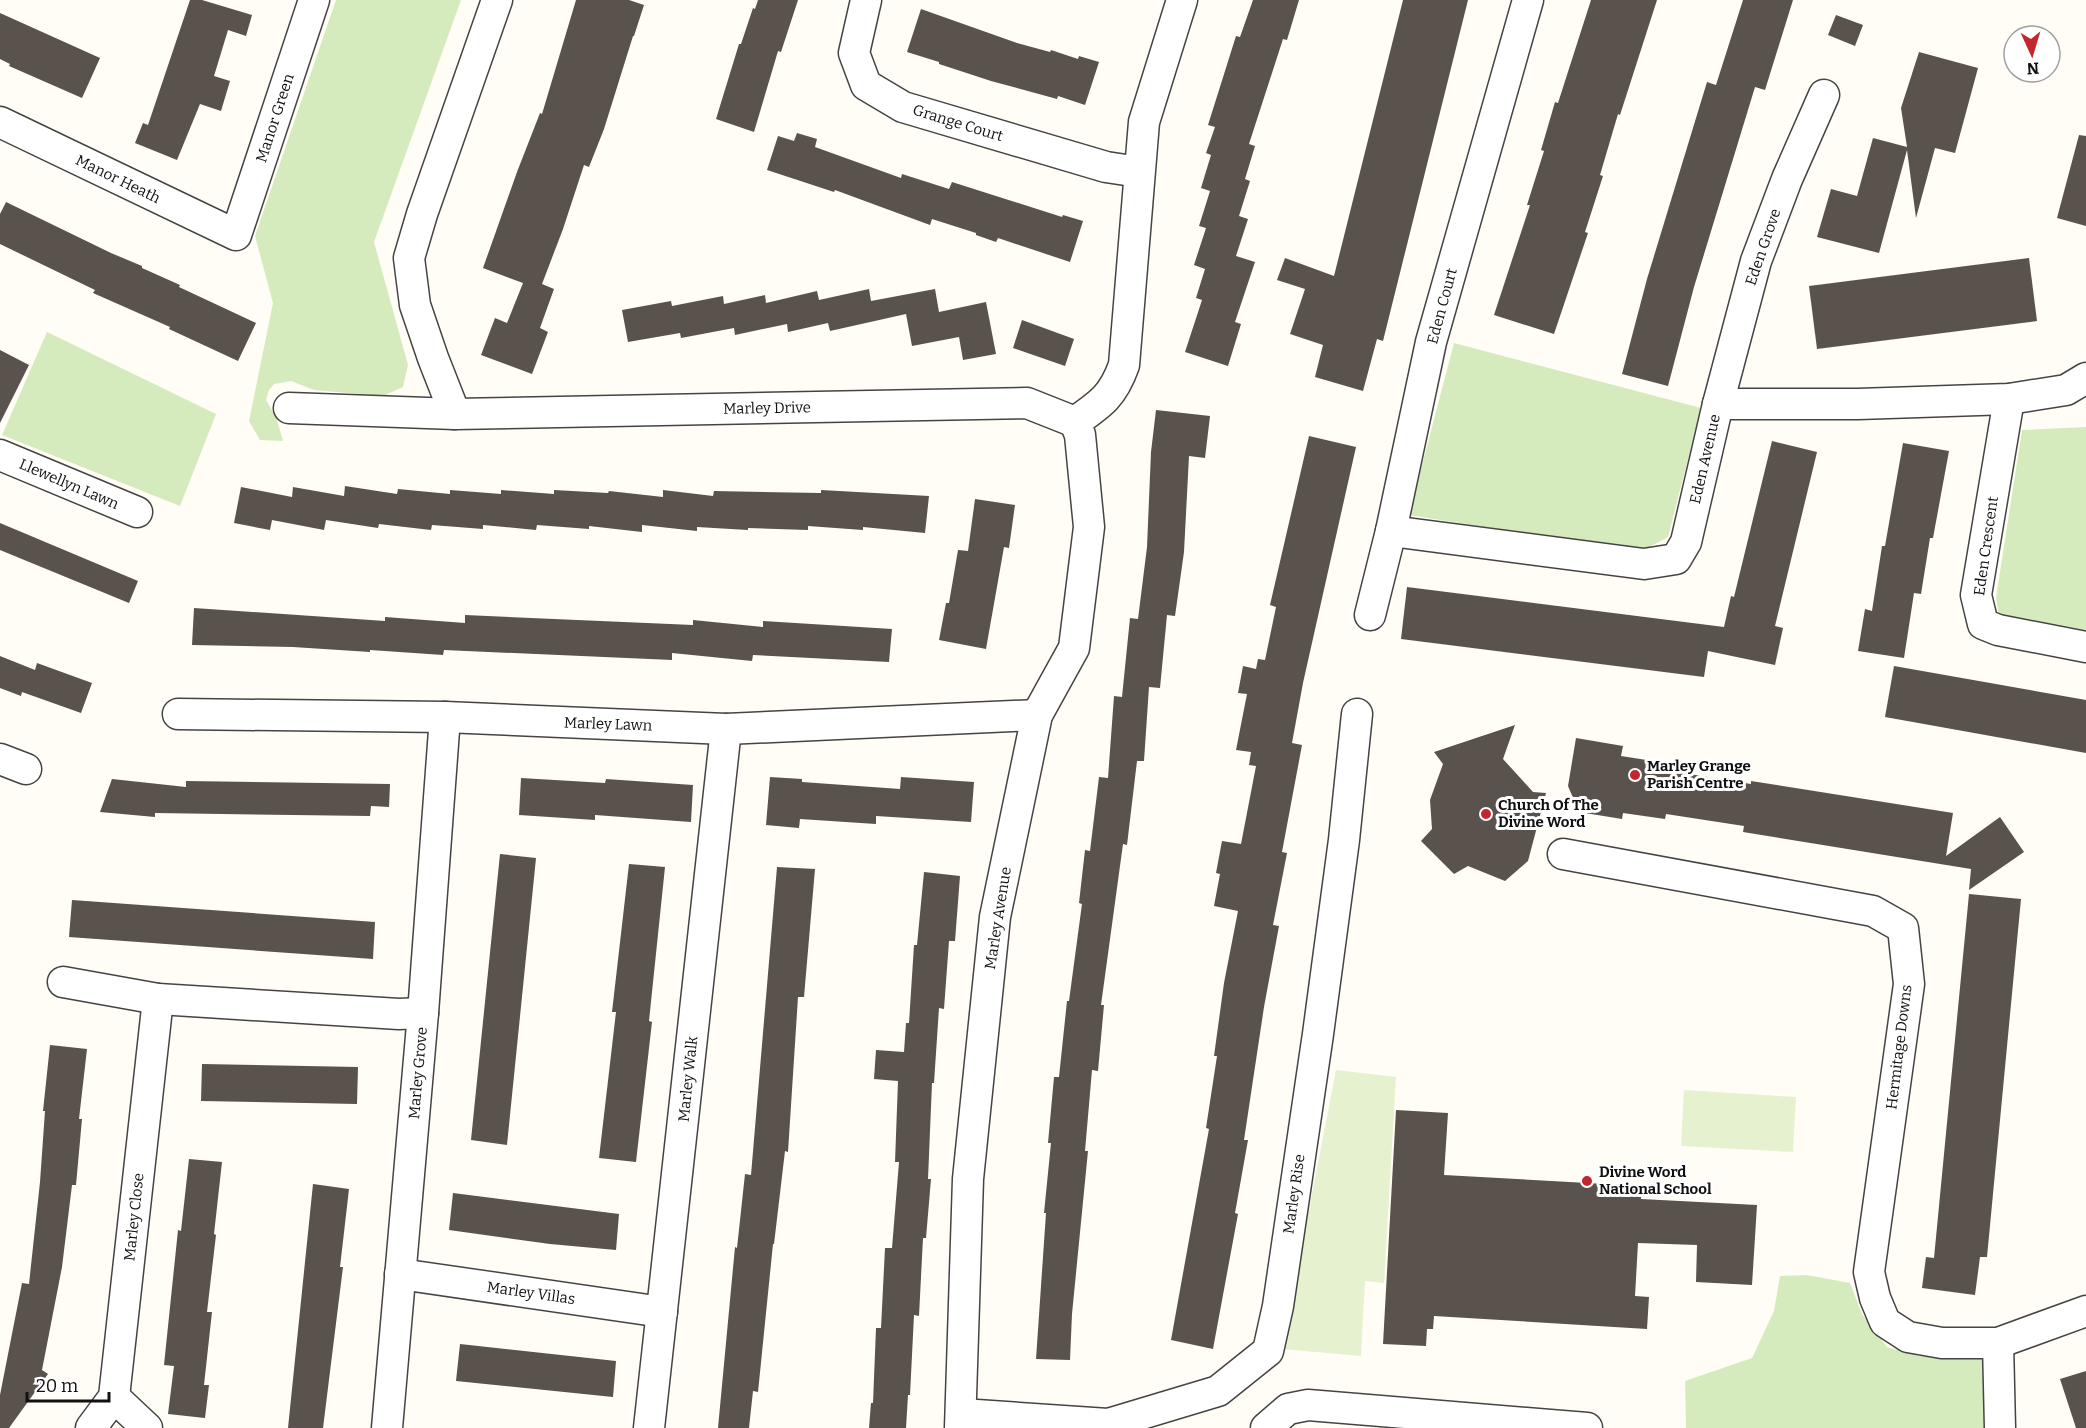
<svg xmlns="http://www.w3.org/2000/svg" width="2086" height="1428" font-family="Bitter,serif">
<rect width="100%" height="100%" fill="#fffdf5"/>
<!-- green -->
<g fill="#d5ebbd">
<polygon points="336,0 461,0 374,242 408,365 403,387 383,396 314,390 291,381 274,384 269,390 266,400 276,417 283,441 260,440 249,421 273,303 255,236"/>
<polygon points="47,332 216,414 180,506 2,435"/>
<polygon points="1454,343 1701,408 1668,537 1640,552 1409,515"/>
<polygon points="2086,427 2086,636 2000,622 1996,598 2022,430"/>
<polygon points="1807,1275 1850,1283 1862,1314 1887,1347 1919,1356 1975,1352 1988,1359 1989,1428 1686,1428 1685,1381 1752,1358 1774,1311 1780,1276"/>
</g>
<!-- pitch -->
<g fill="#e6f2cf">
<polygon points="1336,1070 1396,1077 1384,1283 1365,1281 1361,1356 1282,1349"/>
<polygon points="1684,1090 1796,1097 1793,1152 1681,1146"/>
</g>
<!-- building -->
<g fill="#5a524d">
<polygon points="190,0 202,0 252,15 246,36 228,30 214,76 230,81 221,111 200,104 177,160 135,143 143,123 148,125"/>
<polygon points="576,0 629,0 644,5 634,36 633,36 604,129 589,167 584,165 563,229 542,284 554,289 540,328 548,332 532,374 481,355 495,318 507,323 523,283 483,268 517,172 540,113 542,114"/>
<polygon points="758,0 798,0 781,52 778,51 754,132 716,119 739,44 741,44 753,8 755,9"/>
<polygon points="1253,0 1299,0 1287,40 1283,39 1249,144 1255,146 1245,179 1250,181 1239,216 1248,219 1236,256 1255,262 1235,322 1241,324 1228,366 1185,352 1202,300 1196,298 1205,269 1194,265 1206,228 1199,226 1210,191 1201,188 1211,155 1206,153 1215,127 1208,125 1236,36 1240,37"/>
<polygon points="1403,0 1468,0 1383,341 1377,339 1363,391 1315,377 1323,345 1290,334 1305,289 1277,280 1285,258 1334,276"/>
<polygon points="1591,0 1657,0 1620,115 1618,114 1600,175 1603,176 1585,232 1588,233 1554,334 1494,315 1530,205 1527,205 1544,151 1541,150 1555,102 1558,103"/>
<polygon points="1743,0 1793,0 1765,90 1755,87 1694,287 1668,386 1622,374 1647,279 1707,82 1716,85"/>
<polygon points="921,9 1017,43 1050,52 1051,50 1078,59 1079,56 1099,62 1085,105 1058,96 1057,99 991,81 939,64 939,62 907,52"/>
<polygon points="0,13 100,58 82,98 9,66 10,64 0,59"/>
<polygon points="1836,15 1863,25 1855,46 1828,35"/>
<polygon points="1919,52 1978,68 1955,153 1935,148 1916,218 1907,150 1879,253 1817,237 1831,189 1857,196 1873,138 1907,147 1901,108"/>
<polygon points="797,133 817,139 815,147 901,178 902,174 949,189 952,182 1062,217 1063,215 1083,221 1070,262 998,238 996,242 976,235 976,233 932,219 930,225 835,190 834,192 767,170 778,136 794,141"/>
<polygon points="2079,135 2086,136 2086,226 2057,218"/>
<polygon points="6,202 111,253 142,266 142,268 180,285 179,287 256,323 238,361 169,329 170,327 93,293 95,290 0,244 0,214"/>
<polygon points="2029,258 2037,321 1817,349 1809,286"/>
<polygon points="869,289 871,301 935,289 939,312 986,302 996,354 963,360 959,337 912,346 906,314 830,331 828,323 788,332 787,324 735,335 734,328 681,338 680,333 628,342 622,310 671,301 672,306 723,296 724,304 765,295 766,303 817,291 819,300"/>
<polygon points="1022,320 1074,339 1065,366 1013,348"/>
<polygon points="0,350 29,365 0,423"/>
<polygon points="1156,410 1210,416 1205,458 1189,456 1184,552 1175,616 1167,615 1160,688 1149,687 1144,761 1137,761 1127,845 1123,844 1101,1005 1104,1005 1098,1071 1092,1070 1085,1151 1088,1151 1072,1314 1070,1360 1036,1359 1046,1213 1044,1213 1051,1143 1048,1143 1054,1077 1059,1077 1067,1001 1069,1001 1082,904 1079,903 1085,850 1090,851 1099,777 1108,778 1114,696 1122,697 1130,618 1138,619 1147,547 1151,452"/>
<polygon points="1309,436 1356,447 1303,683 1292,743 1302,745 1282,852 1287,853 1273,925 1279,926 1264,1007 1244,1140 1248,1140 1235,1213 1238,1214 1213,1349 1171,1340 1209,1129 1206,1128 1217,1056 1214,1056 1224,983 1238,911 1214,906 1220,874 1216,873 1222,841 1241,844 1256,766 1249,765 1251,752 1236,750 1247,694 1238,693 1243,666 1256,669 1258,659 1265,660 1276,607 1270,605"/>
<polygon points="1772,441 1817,452 1775,626 1783,628 1775,665 1708,651 1704,677 1401,639 1407,587 1724,627 1731,596 1734,597"/>
<polygon points="1903,443 1949,451 1933,538 1930,538 1921,594 1914,593 1904,658 1858,651 1865,609 1872,611 1882,546 1885,546"/>
<polygon points="345,486 397,494 398,489 450,494 450,490 501,494 501,490 554,494 554,490 608,493 609,491 663,497 663,490 713,496 714,491 821,493 821,490 929,496 925,533 863,527 863,530 808,526 808,530 748,528 748,530 697,527 697,531 642,525 642,532 589,526 589,529 537,525 536,530 483,525 483,529 432,525 431,530 379,524 378,528 326,520 324,530 272,520 270,530 234,523 241,487 292,497 293,487 344,496"/>
<polygon points="975,499 1015,505 1009,548 1004,547 986,649 939,640 946,603 949,603 958,550 968,551"/>
<polygon points="0,523 138,581 129,603 0,550"/>
<polygon points="194,608 385,621 385,617 465,623 465,615 693,625 693,620 763,627 763,621 892,629 889,662 753,655 752,661 672,653 672,660 444,650 443,655 370,650 370,652 293,647 192,645"/>
<polygon points="0,656 35,670 37,663 92,683 81,713 22,692 21,696 0,688"/>
<polygon points="1894,666 2086,700 2086,753 1885,717"/>
<polygon points="1515,725 1503,759 1533,792 1546,793 1528,861 1505,881 1468,866 1454,874 1421,841 1432,829 1430,800 1443,764 1434,752"/>
<polygon points="1576,738 1623,746 1621,756 1666,763 1665,770 1751,784 1751,781 1953,813 1946,856 2000,817 2024,852 1969,890 1971,869 1743,832 1744,826 1666,814 1665,819 1623,813 1622,819 1579,812 1568,786"/>
<polygon points="770,777 802,779 802,782 900,789 901,777 974,782 971,822 876,816 876,824 800,819 799,828 766,825"/>
<polygon points="521,778 605,783 606,779 693,785 691,822 595,815 595,820 519,815"/>
<polygon points="112,779 186,787 186,781 390,784 389,807 371,806 370,816 155,813 155,817 100,812"/>
<polygon points="500,854 536,858 507,1145 471,1140"/>
<polygon points="629,864 665,867 649,1021 652,1022 636,1162 599,1158 616,1012 612,1012"/>
<polygon points="777,867 815,869 804,997 798,997 788,1152 785,1151 774,1244 773,1244 758,1392 753,1391 749,1428 718,1428 735,1247 737,1248 745,1174 751,1175"/>
<polygon points="924,872 960,876 955,941 949,941 944,1009 939,1008 934,1083 932,1083 928,1179 931,1179 926,1238 923,1238 919,1316 914,1315 910,1395 908,1395 906,1428 869,1428 871,1403 873,1403 876,1328 881,1328 885,1248 892,1248 899,1162 895,1162 898,1081 874,1079 876,1050 904,1052 906,1023 909,1023 914,945 917,945"/>
<polygon points="1969,894 2021,899 1987,1257 1980,1257 1975,1295 1922,1288 1926,1257 1934,1258"/>
<polygon points="72,900 375,922 373,959 69,937"/>
<polygon points="50,1045 87,1049 79,1119 82,1119 76,1185 72,1185 62,1267 42,1370 48,1374 9,1428 0,1428 0,1395 22,1283 29,1284 40,1182 45,1111 43,1111"/>
<polygon points="202,1064 358,1067 357,1104 201,1101"/>
<polygon points="1396,1110 1448,1113 1444,1175 1642,1186 1641,1199 1757,1205 1752,1285 1696,1282 1697,1245 1638,1243 1635,1296 1649,1297 1647,1329 1434,1316 1433,1329 1427,1329 1426,1346 1383,1344"/>
<polygon points="189,1159 222,1162 214,1234 216,1235 207,1312 212,1312 204,1385 209,1385 205,1418 168,1414 174,1366 164,1365 178,1230 181,1231"/>
<polygon points="313,1184 349,1189 340,1267 343,1267 323,1428 288,1428"/>
<polygon points="453,1193 619,1214 616,1250 550,1244 449,1230"/>
<polygon points="460,1344 616,1361 613,1397 456,1381"/>
<polygon points="2086,1371 2086,1428 2076,1428 2060,1379"/>
</g>
<g fill="none" stroke-linecap="round" stroke-linejoin="round">
<!-- street casing -->
<g stroke="#444" stroke-width="33">
<g id="street">
<polyline points="866,0 854,53 866,85 903,107 1106,167 1139,172"/>
<polyline points="0,122 236,235 314,0"/>
<polyline points="2009,399 1976,595 1983,624 1998,630 2086,647"/>
<polyline points="1718,404 1756,261 1787,179 1824,95"/>
<polyline points="289,408 455,414 1027,403 1075,422"/>
<polyline points="455,414 433,358 415,305 409,258 422,214 497,0"/>
<path d="M1075,422C1101,404 1113,396 1124,365L1144,122L1182,0"/>
<polyline points="0,455 137,512"/>
<polyline points="1391,531 1644,564 1676,559 1686,542 1718,404 1858,404 2009,399 2066,390 2086,378"/>
<polyline points="1370,615 1391,531 1431,342 1528,0"/>
<polyline points="178,714 445,717 726,729 1037,715"/>
<polyline points="0,759 26,769"/>
<polyline points="1563,854 1873,911 1903,928 1909,984 1869,1272 1875,1298 1885,1322 1908,1337 1942,1343 1998,1343 2086,1311"/>
<polyline points="63,982 158,999 399,1014 423,1013"/>
<polyline points="400,1274 662,1312"/>
<polyline points="1998,1343 2000,1428"/>
<polyline points="114,1397 147,1428"/>
<polyline points="962,1414 1108,1424 1218,1391 1268,1351 1278,1306 1318,1034 1344,840 1357,714"/>
<polyline points="91,1428 114,1397 158,999"/>
<polyline points="387,1428 423,1013 445,717"/>
<polyline points="649,1428 726,729"/>
<polyline points="960,1428 968,1179 995,917 1037,715 1074,648 1089,527 1080,435 1075,422"/>
<polyline points="1266,1428 1288,1409 1308,1405 1587,1428"/>
</g>
</g>
<!-- street -->
<use href="#street" stroke="#fff" stroke-width="30"/>
</g>
<!-- markers -->
<g fill="#c4262e" stroke="#fff" stroke-width="2">
<circle cx="1635" cy="775" r="6"/>
<circle cx="1486" cy="814" r="6"/>
<circle cx="1587" cy="1181" r="6"/>
</g>
<g text-anchor="middle" stroke-width="6" stroke-linejoin="round" paint-order="stroke">
<!-- street labels -->
<g font-size="15" fill="#111" stroke="#fff">
<text transform="translate(275 118) rotate(-72)" y="5">Manor Green</text>
<text transform="translate(958 123) rotate(17)" y="5">Grange Court</text>
<text transform="translate(118 179) rotate(26)" y="5">Manor Heath</text>
<text transform="translate(1763 247) rotate(-71)" y="5">Eden Grove</text>
<text transform="translate(1442 306) rotate(-75)" y="5">Eden Court</text>
<text transform="translate(767 408) rotate(-1)" y="5">Marley Drive</text>
<text transform="translate(1705 459) rotate(-77)" y="5">Eden Avenue</text>
<text transform="translate(69 484) rotate(23)" y="5">Llewellyn Lawn</text>
<text transform="translate(1986 546) rotate(-82)" y="5">Eden Crescent</text>
<text transform="translate(608 724) rotate(2)" y="5">Marley Lawn</text>
<text transform="translate(998 918) rotate(-81)" y="5">Marley Avenue</text>
<text transform="translate(1899 1047) rotate(-83)" y="5">Hermitage Downs</text>
<text transform="translate(418 1073) rotate(-85)" y="5">Marley Grove</text>
<text transform="translate(688 1079) rotate(-84)" y="5">Marley Walk</text>
<text transform="translate(1294 1194) rotate(-82)" y="5">Marley Rise</text>
<text transform="translate(134 1217) rotate(-84)" y="5">Marley Close</text>
<text transform="translate(531 1293) rotate(8)" y="5">Marley Villas</text>
</g>
<!-- poi labels -->
<g font-size="15" font-weight="bold" fill="#111" stroke="#fff" text-anchor="start">
<text x="1647" y="771">Marley Grange<tspan x="1647" dy="17">Parish Centre</tspan></text>
<text x="1498" y="810">Church Of The<tspan x="1498" dy="17">Divine Word</tspan></text>
<text x="1599" y="1177">Divine Word<tspan x="1599" dy="17">National School</tspan></text>
</g>
</g>
<!-- north arrow -->
<g transform="translate(2032 54) rotate(176)"><circle r="28" fill="#ffffff" stroke="#a0a0a0" stroke-width="1.5"/>
<path d="M0-4.5L10 22L0 15L-10 22Z" fill="#c4262e"/>
<text y="-9" font-size="16" font-weight="bold" text-anchor="middle" fill="#111111">N</text>
</g>
<!-- scale -->
<path d="M27 1392v9h82v-9" fill="none" stroke="#111111" stroke-width="3"/>
<text x="36" y="1392" font-size="18" fill="#111111" stroke="#ffffff" stroke-width="4.5" paint-order="stroke">20 m</text>
</svg>
